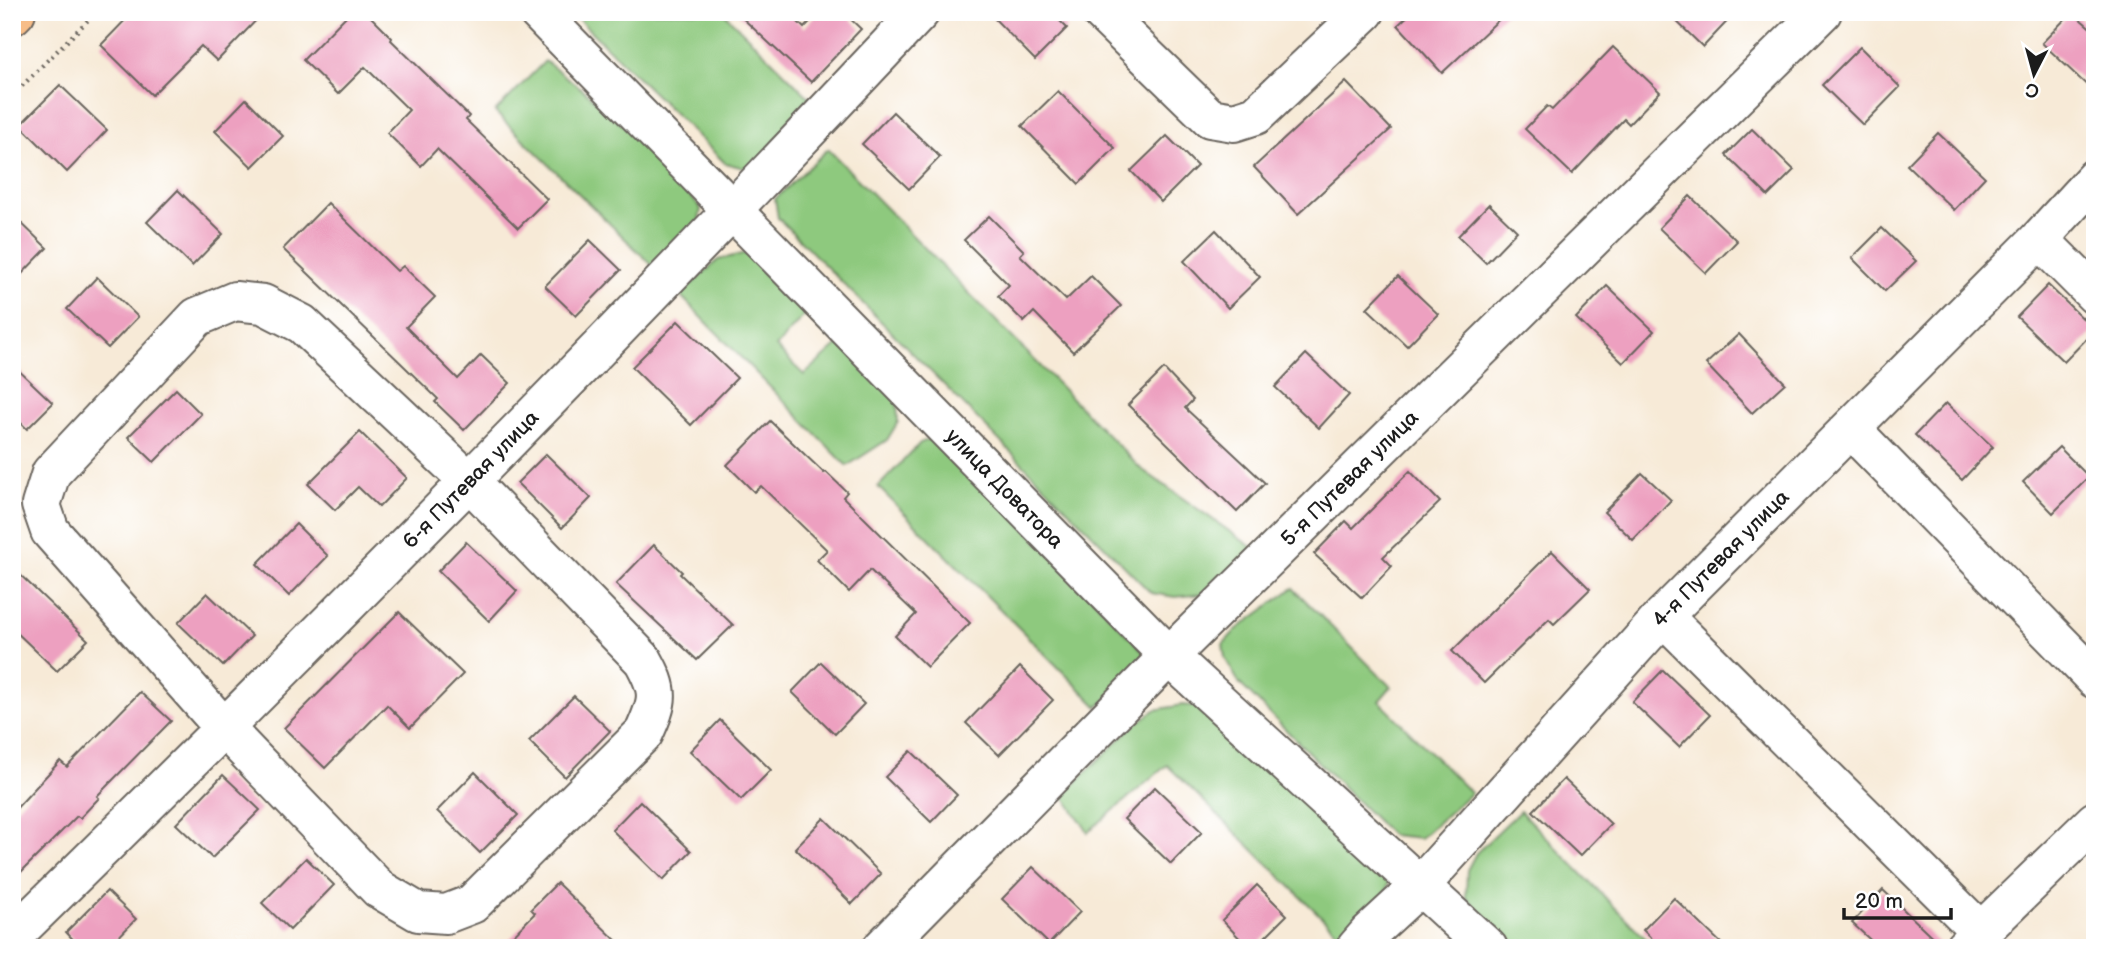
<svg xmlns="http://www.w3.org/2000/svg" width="2107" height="960" font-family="'Balsamiq Sans',sans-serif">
<rect width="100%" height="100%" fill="#fff"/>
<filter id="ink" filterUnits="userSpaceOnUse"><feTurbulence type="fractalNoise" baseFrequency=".0143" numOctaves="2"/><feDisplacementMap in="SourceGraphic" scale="14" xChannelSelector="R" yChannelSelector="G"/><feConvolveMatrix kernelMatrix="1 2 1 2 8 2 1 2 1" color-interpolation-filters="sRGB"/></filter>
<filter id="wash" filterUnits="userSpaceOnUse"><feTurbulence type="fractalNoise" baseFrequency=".00686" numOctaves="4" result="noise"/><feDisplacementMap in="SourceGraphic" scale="28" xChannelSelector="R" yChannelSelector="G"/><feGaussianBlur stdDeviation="1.57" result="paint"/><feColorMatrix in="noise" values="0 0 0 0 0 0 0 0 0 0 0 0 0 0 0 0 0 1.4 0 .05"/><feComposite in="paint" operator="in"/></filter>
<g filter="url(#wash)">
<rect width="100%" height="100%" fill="#f7ead7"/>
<!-- green -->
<g fill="#8ec97e" stroke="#55724d" stroke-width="2">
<polygon points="571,12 723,12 814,102 751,170 725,163"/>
<polygon points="545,61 582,89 635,135 701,208 699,221 654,267 495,112"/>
<polygon points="828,149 1140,468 1253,548 1213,593 1175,597 1151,593 778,218 775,199"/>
<polygon points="745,253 807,312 776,347 804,375 839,344 897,400 898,422 887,440 847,466 680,295 718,260"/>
<polygon points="937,436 1144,652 1138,670 1098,707 878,487 920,443"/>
<polygon points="1293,588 1391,687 1379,701 1471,793 1420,838 1391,835 1239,683 1225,658 1223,644 1236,630"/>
<polygon points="1182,705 1209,707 1389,880 1385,897 1342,937 1167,765 1088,832 1063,795 1134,725 1155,710"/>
<polygon points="1520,811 1655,948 1514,948 1466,897 1467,870 1476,853"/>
</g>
<g id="blocks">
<!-- building -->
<g fill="#eda0c0">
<polygon points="133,12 264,12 217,61 201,46 152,95 101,45"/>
<polygon points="350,12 366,12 392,38 391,40 469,116 466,120 547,199 518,228 437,149 421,166 387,133 409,110 365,67 338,94 303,60"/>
<polygon points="736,12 788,12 804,28 819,12 843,12 861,29 811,82"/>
<polygon points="988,12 1051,12 1067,28 1035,60"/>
<polygon points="1412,12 1507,12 1442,73 1398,25"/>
<polygon points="1667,12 1736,12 1703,47"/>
<polygon points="2072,12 2095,32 2095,93 2042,43"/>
<polygon points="1613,47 1660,92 1629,124 1624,119 1572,174 1525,129 1547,106 1552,110"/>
<polygon points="1860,47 1900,87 1863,125 1822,85"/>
<polygon points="1346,82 1391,129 1298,214 1254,167"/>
<polygon points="60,85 107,130 67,172 20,125"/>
<polygon points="1058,91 1115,148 1079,184 1022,126"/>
<polygon points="246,99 283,136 252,167 215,131"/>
<polygon points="893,112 940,157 909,189 862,144"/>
<polygon points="1752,129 1794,170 1768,196 1726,155"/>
<polygon points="1938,133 1985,177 1954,210 1907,165"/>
<polygon points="1167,136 1197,166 1161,202 1131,171"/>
<polygon points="178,190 223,234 192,266 147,222"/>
<polygon points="1690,196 1737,241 1706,273 1659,228"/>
<polygon points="328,203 397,271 403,266 435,297 406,327 458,379 481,355 510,383 464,430 435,402 438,399 283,249"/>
<polygon points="1489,204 1517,231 1486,263 1458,236"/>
<polygon points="12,214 47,248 12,284"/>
<polygon points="989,216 1024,251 1020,255 1066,300 1091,276 1121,306 1073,352 1034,312 1024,322 998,296 1009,285 964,240"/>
<polygon points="1882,228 1916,261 1885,291 1852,258"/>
<polygon points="1216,230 1260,277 1228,308 1184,261"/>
<polygon points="590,240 621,270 576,316 545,286"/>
<polygon points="1398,276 1438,314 1407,346 1367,308"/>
<polygon points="97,277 138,317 108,348 67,309"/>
<polygon points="2048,285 2095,330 2064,362 2017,317"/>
<polygon points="1607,286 1654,331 1623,363 1576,318"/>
<polygon points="678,321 737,378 691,425 632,367"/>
<polygon points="1739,334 1785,383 1752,413 1706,364"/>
<polygon points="1306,354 1349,395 1319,428 1275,387"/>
<polygon points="12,364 53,403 27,429 12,414"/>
<polygon points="1164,369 1193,400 1185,408 1265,483 1237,512 1128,405"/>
<polygon points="176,389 201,414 154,462 128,437"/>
<polygon points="1946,403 1993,447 1962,480 1915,435"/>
<polygon points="770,421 824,473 826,472 847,492 843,497 970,623 927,667 895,636 916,614 870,570 849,592 817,560 827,550 761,486 754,492 727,465"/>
<polygon points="360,432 407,478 379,507 358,487 335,510 308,484"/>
<polygon points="2059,447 2089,477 2053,513 2023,482"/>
<polygon points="546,454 591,498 562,528 517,483"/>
<polygon points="1410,471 1440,502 1383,557 1392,566 1362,598 1314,554 1346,521 1353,528"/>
<polygon points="1642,473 1671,500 1633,540 1604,512"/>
<polygon points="296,524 328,556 289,596 257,564"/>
<polygon points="466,542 517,591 489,621 438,571"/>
<polygon points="654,545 682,572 680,574 733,625 697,660 616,584"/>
<polygon points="1552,551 1590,589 1554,624 1549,619 1484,683 1452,651"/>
<polygon points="12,567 88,640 57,671 12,628"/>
<polygon points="207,593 252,636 223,666 178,623"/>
<polygon points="399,612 463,674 410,728 387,705 325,768 284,728"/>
<polygon points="821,662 864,704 835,734 792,692"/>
<polygon points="1020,667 1053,700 999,755 966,723"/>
<polygon points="1663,670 1710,715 1679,747 1632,702"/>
<polygon points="140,692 171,721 97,796 99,798 80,818 77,816 12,881 12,813 60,761 67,767"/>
<polygon points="574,696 610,731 565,777 529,741"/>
<polygon points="720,720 771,770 741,800 690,751"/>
<polygon points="911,751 957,795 931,822 885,777"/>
<polygon points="475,772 518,815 480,853 437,811"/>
<polygon points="223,775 260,810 212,858 176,824"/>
<polygon points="1564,779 1611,824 1580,856 1533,811"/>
<polygon points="1155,787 1202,832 1171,864 1124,819"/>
<polygon points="640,801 691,851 663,880 612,830"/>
<polygon points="824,818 881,874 852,904 795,848"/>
<polygon points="306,858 334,885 290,930 262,903"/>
<polygon points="1033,867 1080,912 1049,944 1002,899"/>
<polygon points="557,883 624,948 501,948 535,913 531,909"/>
<polygon points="1257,885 1287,915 1254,948 1249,948 1222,920"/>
<polygon points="1883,890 1943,947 1943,948 1879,948 1852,923"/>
<polygon points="107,891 136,919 108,948 81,948 66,932"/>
<polygon points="1674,898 1726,948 1661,948 1643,930"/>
</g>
</g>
</g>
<g filter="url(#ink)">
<use href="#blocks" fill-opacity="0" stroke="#69645d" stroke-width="2"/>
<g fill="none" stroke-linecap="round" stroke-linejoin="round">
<!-- minor casing -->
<g stroke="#69645d" stroke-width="42">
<g id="minor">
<path id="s1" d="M538,12L1169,656L1488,948"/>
<polyline points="1101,12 1210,118 1234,122 1256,115 1365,12"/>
<polyline points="2039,239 2095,295"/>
<path d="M235,301L263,304L302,324L469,481L643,660C661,692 659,700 644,733L472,904L446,914L418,912L379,889L225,729L50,531L41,505L51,473L197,317Z"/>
<polyline points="1851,429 2095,679"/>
<polyline points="1663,616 1980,931"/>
<path id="s2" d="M12,937C321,635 624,327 920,12"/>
<path id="s3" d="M882,948L1169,656L1822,12"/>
<path id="s4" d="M1356,948L1369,933L1420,886L1663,616L2039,239L2095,178"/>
<polyline points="1964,948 2095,821"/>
</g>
</g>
<!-- major casing -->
<g stroke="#69645d" stroke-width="42">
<polyline id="major" points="12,16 16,12"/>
</g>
<!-- path -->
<polyline stroke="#69645d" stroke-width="4.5" stroke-dasharray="2 5" stroke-linecap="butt" points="12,96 96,12"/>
<!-- minor -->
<use href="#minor" stroke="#fff" stroke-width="38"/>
<!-- major -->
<use href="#major" stroke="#f7bd88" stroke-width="38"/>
</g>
</g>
<g text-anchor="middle" stroke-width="5" stroke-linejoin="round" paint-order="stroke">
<!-- street labels -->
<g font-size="21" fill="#1c1c1c" stroke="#fff">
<text dy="7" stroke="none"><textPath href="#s3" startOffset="663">5-я Путевая улица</textPath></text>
<text dy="7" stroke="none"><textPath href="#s2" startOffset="648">6-я Путевая улица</textPath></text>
<text dy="7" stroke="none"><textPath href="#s1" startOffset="667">улица Доватора</textPath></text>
<text dy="7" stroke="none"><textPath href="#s4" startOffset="534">4-я Путевая улица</textPath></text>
</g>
</g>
<!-- margin -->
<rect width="2107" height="960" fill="none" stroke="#fff" stroke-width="42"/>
<!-- north arrow -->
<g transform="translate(2034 74) rotate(186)" stroke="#ffffff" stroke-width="5" paint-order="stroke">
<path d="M0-5L12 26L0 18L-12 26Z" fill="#1c1c1c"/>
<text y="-10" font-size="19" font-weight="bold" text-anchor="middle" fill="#1c1c1c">С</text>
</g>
<!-- scale -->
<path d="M1844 908v10h107v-10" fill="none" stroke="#1c1c1c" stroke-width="3.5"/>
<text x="1855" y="908" font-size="21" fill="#1c1c1c" stroke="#ffffff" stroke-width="5" paint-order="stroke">20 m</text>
</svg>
